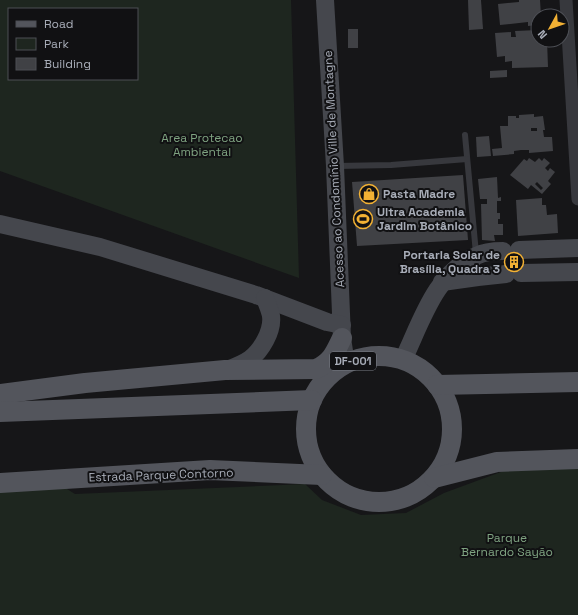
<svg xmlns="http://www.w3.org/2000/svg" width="578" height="615" font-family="'Space Grotesk',sans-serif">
<rect width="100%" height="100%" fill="#161618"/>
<!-- green -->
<g fill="#1e261f" fill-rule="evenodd">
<path d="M0,0H291L299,278L0,171ZM9,9H137V79H9Z"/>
<polygon points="578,466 578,615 0,615 0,483 51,479 75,494 305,484 322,500 361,515 406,513 444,493 509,469"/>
</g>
<!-- building -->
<g fill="#404145" fill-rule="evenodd">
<polygon points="468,0 481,0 483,29 469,30"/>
<polygon points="519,0 540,0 541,16 538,16 538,25 528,26 528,22 500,25 498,4 519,2"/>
<rect x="348" y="29" width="10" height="19"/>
<polygon points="538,30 538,40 547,40 548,67 512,68 512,61 505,62 505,56 497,57 495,33 511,32 511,37 516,37 515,31"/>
<polygon points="507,70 507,77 490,78 490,71"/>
<path d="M534,114V117L543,116L545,130H543L544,137H552L553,151L529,153V150H521L514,151V154L493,156L492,149L502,148L500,126H508V116H516V118H519V115ZM531,128H537V131H531Z"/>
<polygon points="489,136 491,156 477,157 476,137"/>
<path d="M529,158L535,162L539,158L542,161L544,158L550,163L545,168L548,171L550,168L555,172L548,181L551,184L542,194L531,185L528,189L510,175L524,159L527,161ZM537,182L543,188L541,190L535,184Z"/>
<polygon points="463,175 468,240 357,246 352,182"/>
<polygon points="497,177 498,198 501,197 501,201 497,201 497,213 500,213 500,219 498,219 498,224 503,224 503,235 494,235 495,241 482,240 481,204 487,204 487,199 480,199 478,179"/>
<polygon points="542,198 542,205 546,205 547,215 557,214 558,233 518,236 516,200"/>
<polygon points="504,252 521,252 523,271 505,278"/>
</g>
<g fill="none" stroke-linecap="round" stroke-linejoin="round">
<!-- lane -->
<g stroke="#37383d" stroke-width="6">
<polyline points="465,135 478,275"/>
<polyline points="337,166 391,165 467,159"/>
</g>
<!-- street -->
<polyline stroke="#37383d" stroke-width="13" points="566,0 578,199"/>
<!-- secondary -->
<g stroke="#45474d" stroke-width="18">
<polyline points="325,0 335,166 342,338 346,364"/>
<polyline points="0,224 100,247 256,295 327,322 342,325"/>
<polyline points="519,250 578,248"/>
<polyline points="521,273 578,272"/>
<polyline points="442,282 478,277 506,274"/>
<path d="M403,360C421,323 435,273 476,256C484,252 494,251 503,251"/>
<path d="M227,370C235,367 243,364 250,359C261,351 273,331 271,316C270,310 267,304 265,298"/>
</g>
<!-- primary -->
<g stroke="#53555c" stroke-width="20">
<circle cx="379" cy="429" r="73"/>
<polyline points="437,385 578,382"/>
<path d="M0,394L85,383L225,370L316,369C332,362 335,352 342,338"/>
<polyline points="0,412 312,400"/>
<polyline points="434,478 497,462 578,459"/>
<polyline points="0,483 210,470 322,475"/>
</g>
</g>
<!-- icons -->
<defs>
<g id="shop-ring" transform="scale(1)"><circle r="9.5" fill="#111113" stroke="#f2b134" stroke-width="1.5"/><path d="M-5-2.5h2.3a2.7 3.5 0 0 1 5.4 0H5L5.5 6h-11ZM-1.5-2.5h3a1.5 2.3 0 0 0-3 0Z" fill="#f2b134"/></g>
<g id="stadium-ring" transform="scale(1)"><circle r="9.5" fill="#111113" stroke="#f2b134" stroke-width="1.5"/><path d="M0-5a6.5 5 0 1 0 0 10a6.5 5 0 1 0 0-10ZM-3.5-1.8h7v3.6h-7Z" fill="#f2b134"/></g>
<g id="building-ring" transform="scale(1)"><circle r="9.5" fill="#111113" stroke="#f2b134" stroke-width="1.5"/><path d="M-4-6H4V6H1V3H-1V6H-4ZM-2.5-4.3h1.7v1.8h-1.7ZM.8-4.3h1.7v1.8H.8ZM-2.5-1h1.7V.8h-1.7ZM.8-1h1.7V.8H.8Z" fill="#f2b134"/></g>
</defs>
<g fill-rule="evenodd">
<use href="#shop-ring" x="369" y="194"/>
<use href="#stadium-ring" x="363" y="219"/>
<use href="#building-ring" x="514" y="262"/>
</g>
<g text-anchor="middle" stroke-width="4" stroke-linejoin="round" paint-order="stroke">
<!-- shield labels -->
<rect fill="#111113" stroke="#7b7e86" stroke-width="1" x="330" y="352" width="46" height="18" rx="3"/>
<g font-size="11" font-weight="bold" fill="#a8adb8">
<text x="353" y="365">DF-001</text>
</g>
<!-- park labels -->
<g font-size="12" fill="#7fa381" stroke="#111113">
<text x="202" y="142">Area Protecao<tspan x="202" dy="14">Ambiental</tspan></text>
<text x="507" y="542">Parque<tspan x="507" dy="14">Bernardo Sayão</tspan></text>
</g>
<!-- street labels -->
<g font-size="12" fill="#a8adb8" stroke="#111113">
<text transform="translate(334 169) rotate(-93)" y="4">Acesso ao Condomínio Ville de Montagne</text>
<text transform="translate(161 475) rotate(-2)" y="4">Estrada Parque Contorno</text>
</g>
<!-- poi labels -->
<g font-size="12" font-weight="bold" fill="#a8adb8" stroke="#111113" text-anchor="start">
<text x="383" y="198">Pasta Madre</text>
<text x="377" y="216">Ultra Academia<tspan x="377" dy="14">Jardim Botânico</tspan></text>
<text x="500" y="259" text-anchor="end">Portaria Solar de<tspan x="500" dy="14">Brasília, Quadra 3</tspan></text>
</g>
</g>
<!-- legend -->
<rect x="8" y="8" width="130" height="72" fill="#111113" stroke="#4d4f55"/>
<rect x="16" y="21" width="20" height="6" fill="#53555c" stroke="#4d4f55"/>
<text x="44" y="28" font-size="12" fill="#a8adb8">Road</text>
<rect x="16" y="38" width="20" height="12" fill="#1e261f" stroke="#4d4f55"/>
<text x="44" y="48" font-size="12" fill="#a8adb8">Park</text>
<rect x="16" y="58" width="20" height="12" fill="#404145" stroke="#4d4f55"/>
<text x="44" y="68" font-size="12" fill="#a8adb8">Building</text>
<!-- north arrow -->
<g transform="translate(550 28) rotate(230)"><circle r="19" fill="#111113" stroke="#4d4f55"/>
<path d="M0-3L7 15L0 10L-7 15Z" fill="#f2b134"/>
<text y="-6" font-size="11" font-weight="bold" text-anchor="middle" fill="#a8adb8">N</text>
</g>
</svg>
